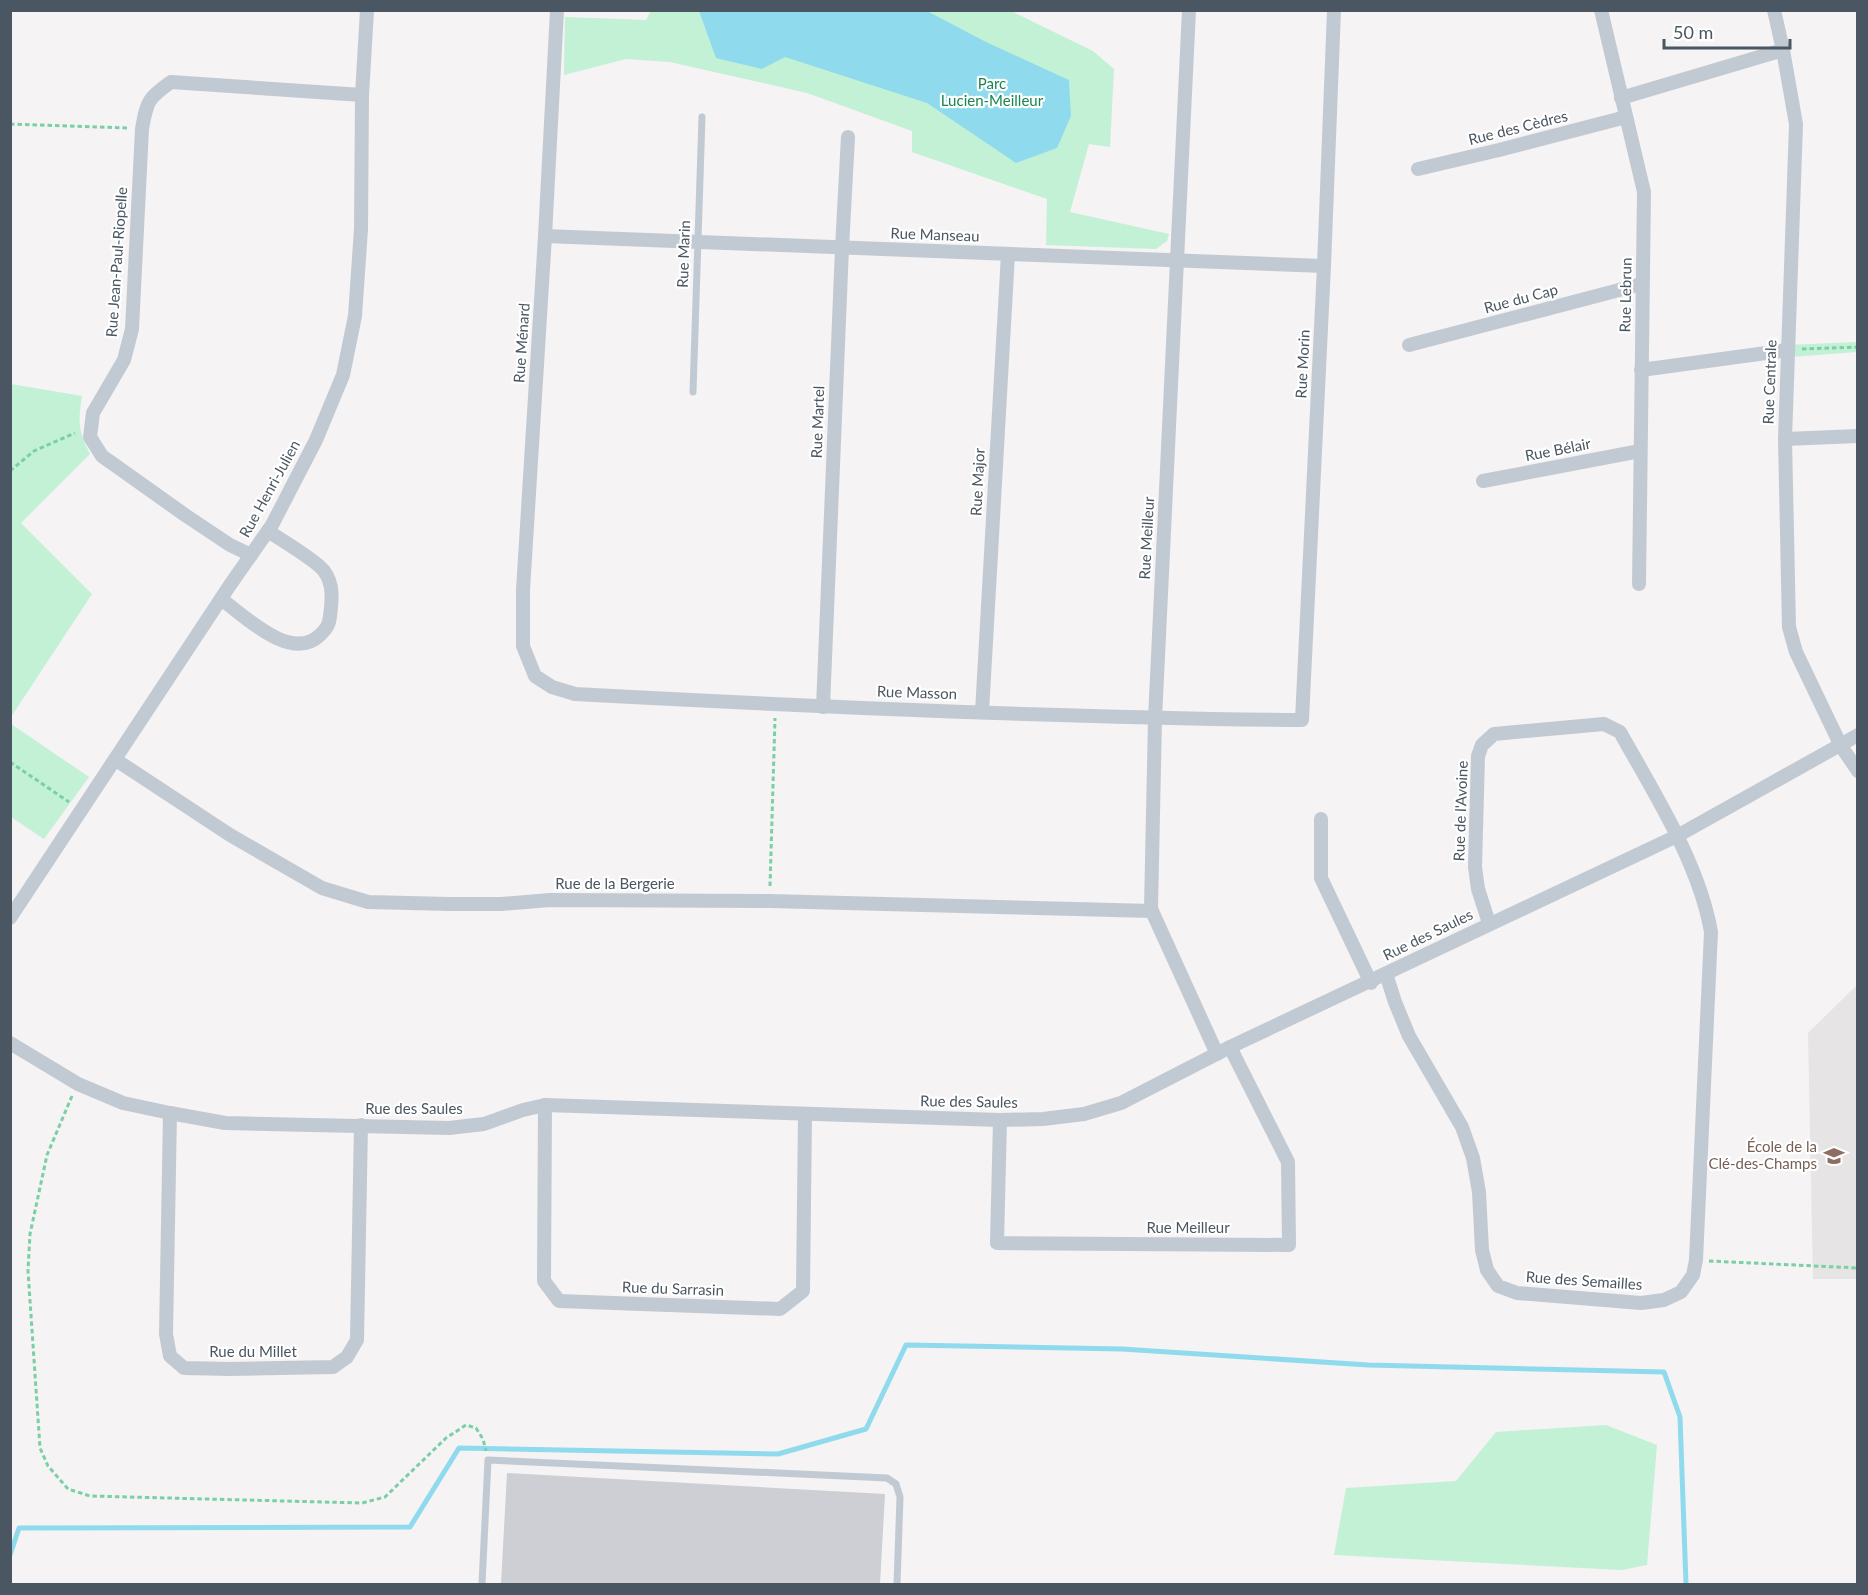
<svg xmlns="http://www.w3.org/2000/svg" width="1868" height="1595" font-family="Lato,sans-serif">
<rect width="100%" height="100%" fill="#f5f3f3"/>
<!-- education -->
<polygon fill="#e6e4e5" points="1857,985 1857,1279 1813,1279 1808,1033"/>
<!-- green -->
<g fill="#c3f1d5">
<polygon points="651,10 1011,11 1093,51 1114,69 1110,147 1089,144 1070,212 1169,234 1167,241 1156,249 1046,245 1047,199 912,152 912,131 807,93 670,62 626,59 564,75 565,17 646,20"/>
<polygon points="1857,342 1857,352 1791,357 1788,345"/>
<path d="M11,384L82,396C78,422 78,430 90,454L21,523L92,594L11,717Z"/>
<polygon points="11,724 89,777 44,839 11,817"/>
<polygon points="1606,1425 1657,1445 1647,1565 1622,1570 1334,1555 1346,1488 1456,1481 1496,1432"/>
</g>
<!-- water -->
<polygon fill="#90daee" points="699,11 927,11 986,42 1069,80 1071,116 1057,148 1016,163 927,103 785,57 762,69 716,58"/>
<g fill="none" stroke-linecap="round" stroke-linejoin="round">
<!-- stream -->
<polyline stroke="#90daee" stroke-width="5" points="10,1555 19,1528 410,1527 459,1448 778,1454 866,1429 906,1345 1122,1349 1368,1365 1664,1372 1680,1417 1686,1584"/>
</g>
<!-- building -->
<polygon fill="#cdcfd5" points="507,1473 885,1494 880,1584 501,1584"/>
<g fill="none" stroke-linecap="round" stroke-linejoin="round">
<!-- path -->
<g stroke="#7ad0a6" stroke-width="3" stroke-dasharray="4.5 3" stroke-linecap="butt">
<polyline points="10,124 128,128"/>
<polyline points="1802,349 1858,347"/>
<polyline points="10,471 34,451 75,433"/>
<polyline points="10,762 69,802"/>
<polyline points="770,886 775,718"/>
<polyline points="72,1096 47,1155 30,1234 28,1271 40,1448 48,1466 68,1489 90,1496 362,1503 385,1497 446,1438 466,1425 476,1428 483,1439 486,1451"/>
<polyline points="1709,1261 1858,1268"/>
</g>
<!-- lane -->
<g stroke="#c1cad2" stroke-width="7">
<polyline points="693,392 702,117"/>
<polyline points="482,1584 488,1460 887,1478 896,1484 900,1497 897,1584"/>
</g>
<!-- street -->
<g stroke="#c1cad2" stroke-width="14">
<path d="M557,10L545,236L523,590V646L535,676L552,687L575,694C817,707 1060,718 1302,720L1324,266L1334,10"/>
<polyline points="1189,10 1155,719 1151,909 1217,1054"/>
<polyline points="1601,10 1644,192 1639,584"/>
<polyline points="1774,10 1783,50 1796,124 1785,439 1789,627 1796,652 1841,746 1858,771"/>
<polyline points="1621,98 1783,50"/>
<polyline points="1418,169 1499,150 1626,117"/>
<polyline points="545,236 1324,266"/>
<polyline points="1409,345 1642,284"/>
<polyline points="1641,370 1788,350"/>
<polyline points="1785,439 1858,436"/>
<polyline points="1483,481 1640,451"/>
<path d="M251,555L230,545L185,515L102,456L90,437L93,413L124,360L132,329L142,129C147,101 148,98 171,82L362,95"/>
<path d="M221,599C245,616 291,663 320,635C327,628 329,625 330,616C332,601 334,584 324,571C316,560 281,540 268,531"/>
<polyline points="823,707 842,248 848,137"/>
<polyline points="982,712 1008,254"/>
<polyline points="116,760 230,835 322,888 368,902 449,904 501,904 550,900 769,901 1152,911"/>
<polyline points="1321,819 1321,878 1371,983"/>
<polyline points="10,918 230,585 272,525 316,440 343,375 355,316 361,229 362,95 367,10"/>
<path d="M1386,974L1395,1002L1409,1036L1462,1127L1473,1158L1479,1192L1482,1250L1487,1270L1498,1286L1517,1293L1641,1303L1664,1300L1681,1292L1693,1275L1696,1260L1711,932C1699,863 1654,793 1620,732L1604,724L1494,734L1482,745L1478,756L1475,867L1478,889L1489,923"/>
<polyline points="10,1043 78,1084 123,1103 170,1113 225,1123 449,1128 484,1124 523,1110 545,1105 1000,1120 1043,1119 1084,1114 1121,1103 1230,1047 1677,836 1858,735"/>
<polyline points="545,1105 544,1281 559,1301 780,1309 803,1291 805,1114"/>
<polyline points="170,1113 166,1334 170,1356 184,1368 230,1369 333,1367 347,1357 357,1340 361,1125"/>
<polyline points="1000,1120 997,1243 1289,1245 1288,1162 1230,1047"/>
</g>
</g>
<!-- icons -->
<defs>
<g id="school-bare" transform="scale(1.62)"><path d="M0-5L7-2L0 1L-7-2ZM-4 1L0 2.5L4 1V4Q0 6-4 4Z" fill="#8d6e63" stroke="#fff" stroke-width="2.5" paint-order="stroke"/></g>
</defs>
<g fill-rule="evenodd">
<use href="#school-bare" x="1834" y="1156"/>
</g>
<g text-anchor="middle" stroke-width="4.5" stroke-linejoin="round" paint-order="stroke">
<!-- park labels -->
<g font-size="15" fill="#17864f" stroke="#fff">
<text x="992" y="89">Parc<tspan x="992" dy="17">Lucien-Meilleur</tspan></text>
</g>
<!-- street labels -->
<g font-size="15" fill="#4a5661" stroke="#fff">
<text transform="translate(1518 128) rotate(-14)" y="5">Rue des Cèdres</text>
<text transform="translate(935 235) rotate(2)" y="5">Rue Manseau</text>
<text transform="translate(684 254) rotate(-88)" y="5">Rue Marin</text>
<text transform="translate(117 262) rotate(-86)" y="5">Rue Jean-Paul-Riopelle</text>
<text transform="translate(1626 295) rotate(-89)" y="5">Rue Lebrun</text>
<text transform="translate(1521 299) rotate(-15)" y="5">Rue du Cap</text>
<text transform="translate(522 343) rotate(-86)" y="5">Rue Ménard</text>
<text transform="translate(1303 364) rotate(-87)" y="5">Rue Morin</text>
<text transform="translate(1770 382) rotate(-88)" y="5">Rue Centrale</text>
<text transform="translate(818 422) rotate(-88)" y="5">Rue Martel</text>
<text transform="translate(1558 450) rotate(-11)" y="5">Rue Bélair</text>
<text transform="translate(978 482) rotate(-87)" y="5">Rue Major</text>
<text transform="translate(270 489) rotate(-61)" y="5">Rue Henri-Julien</text>
<text transform="translate(1147 538) rotate(-87)" y="5">Rue Meilleur</text>
<text transform="translate(917 693) rotate(2)" y="5">Rue Masson</text>
<text transform="translate(1461 811) rotate(-88)" y="5">Rue de l'Avoine</text>
<text x="615" y="889">Rue de la Bergerie</text>
<text transform="translate(1428 935) rotate(-26)" y="5">Rue des Saules</text>
<text transform="translate(969 1102) rotate(1)" y="5">Rue des Saules</text>
<text x="414" y="1114">Rue des Saules</text>
<text x="1188" y="1233">Rue Meilleur</text>
<text transform="translate(1584 1281) rotate(4)" y="5">Rue des Semailles</text>
<text transform="translate(673 1289) rotate(2)" y="5">Rue du Sarrasin</text>
<text x="253" y="1357">Rue du Millet</text>
</g>
<!-- education labels -->
<g font-size="15" fill="#785e54" stroke="#fff" text-anchor="end">
<text x="1817" y="1152">École de la<tspan x="1817" dy="17">Clé-des-Champs</tspan></text>
</g>
</g>
<!-- border -->
<rect width="1868" height="1595" fill="none" stroke="#4a5661" stroke-width="24"/>
<!-- scale -->
<path d="M1664 39v9h126v-9" fill="none" stroke="#4a5661" stroke-width="3"/>
<text x="1673" y="39" font-size="18" fill="#4a5661" stroke="#ffffff" stroke-width="4.5" paint-order="stroke">50 m</text>
</svg>
